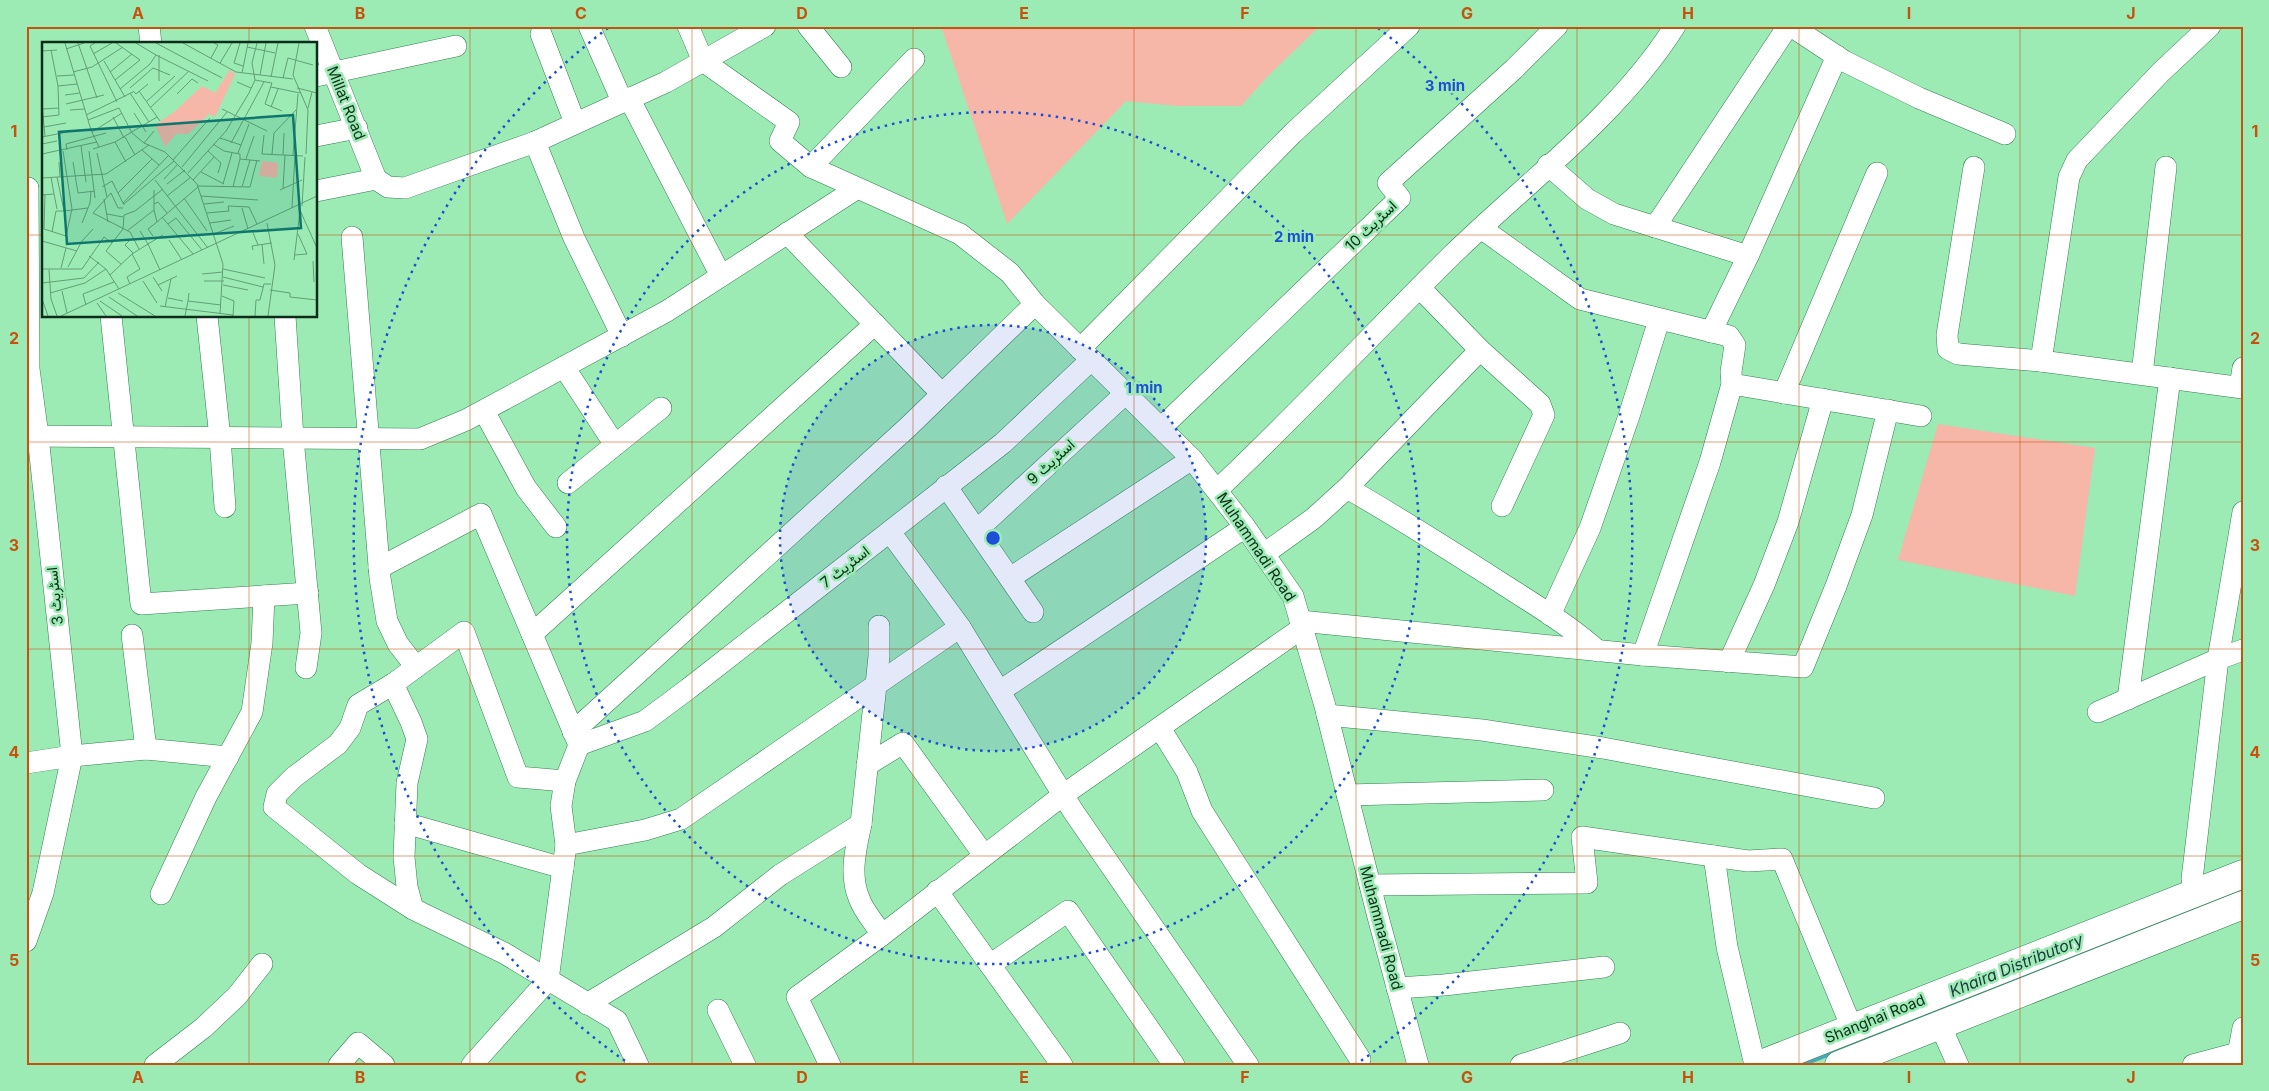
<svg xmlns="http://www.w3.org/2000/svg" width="2269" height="1091" font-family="Inter,Vazirmatn,sans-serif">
<rect width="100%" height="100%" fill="#9cebb4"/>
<!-- green -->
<g fill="#f6b6a8">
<polygon points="941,26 1320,26 1268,76 1241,106 1178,106 1126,101 1007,224"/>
<polygon points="1938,424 2095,448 2075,596 1898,560"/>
</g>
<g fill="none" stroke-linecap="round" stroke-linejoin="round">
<!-- stream -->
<polyline stroke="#4ca6b9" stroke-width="5.5" points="1800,1065 2243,890"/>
<!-- minor casing -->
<g stroke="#30804f" stroke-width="22">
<g id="minor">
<polyline points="149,26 151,44"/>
<polyline points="315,26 376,179"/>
<polyline points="589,26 622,101"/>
<polyline points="688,26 703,61 789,122 780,141 811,167 960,234 1010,273 1035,304 1192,459 1245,527 1293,596 1325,706 1377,913 1418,1065"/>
<polyline points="808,26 841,67"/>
<polyline points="1791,26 1844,61 1919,98 2005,134"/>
<polyline points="541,34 575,123"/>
<polyline points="316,76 456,46"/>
<polyline points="629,98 721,276"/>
<polyline points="316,136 357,128"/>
<polyline points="535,142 574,238 622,336"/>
<polyline points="1548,165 1587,199 1614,214 1748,256"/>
<polyline points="811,167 914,59"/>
<polyline points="1974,167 1947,335 1948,349 1958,354 2041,361 2243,388"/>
<polyline points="316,191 376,179 388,187 405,188 535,142 666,82 765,26"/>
<polyline points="1655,227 1788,26"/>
<polyline points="1481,228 1580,299 1729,336 1735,345 1731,372 1732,384 1921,416"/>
<polyline points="787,233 942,394"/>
<polyline points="352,237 380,578 387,621 398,644 416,667"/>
<polyline points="1420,288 1480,350 1540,404 1544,415 1502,506"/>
<polyline points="111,316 141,604 308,593"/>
<polyline points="207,316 220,438 225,507"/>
<polyline points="285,316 293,438 311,633 306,668"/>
<polyline points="1711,332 1748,256 1837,56"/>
<polyline points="1080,349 1293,133 1409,26"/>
<polyline points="2041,361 2069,177 2077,160 2161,72 2210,26"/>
<polyline points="564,367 615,445"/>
<polyline points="2142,374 2166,167"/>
<polyline points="2240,387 2243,368"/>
<polyline points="1784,393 1877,173"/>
<polyline points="484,411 526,488 556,527"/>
<polyline points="1161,428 1400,198 1388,183 1514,69 1557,26"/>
<polyline points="26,436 420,439 466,420 667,311 856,189"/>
<polyline points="568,483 661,408"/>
<polyline points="946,486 1033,612"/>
<path d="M1347,488C1398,517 1448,549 1498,581C1532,603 1568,624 1598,651"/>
<path d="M1217,490C1298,414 1373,333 1452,255C1527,182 1619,115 1675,26"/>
<polyline points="977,530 1126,393"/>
<polyline points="890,532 960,627 1073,811 1248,1065"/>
<polyline points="1264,554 1314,518 1347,488 1480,350"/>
<polyline points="379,568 481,514 579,745 565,781 561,806 566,845"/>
<polyline points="1010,578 1192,459"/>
<polyline points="1550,615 1590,528 1629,416 1659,320"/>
<polyline points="1300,621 1643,655 1803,667 1836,586 1862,515 1888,410"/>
<polyline points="532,634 875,324"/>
<polyline points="132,635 146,749"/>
<polyline points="1643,655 1710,462 1732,384"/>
<polyline points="1729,662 1764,585 1788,522 1823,399"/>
<polyline points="393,684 411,722 417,739 407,783 404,857 407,887 413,909"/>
<polyline points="1000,691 1245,527"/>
<polyline points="2128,699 2170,378"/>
<polyline points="2098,712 2218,659 2243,650"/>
<polyline points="1327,715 1482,730 1603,748 1874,798"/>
<polyline points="1160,728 1187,772 1202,811 1360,1059"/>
<polyline points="573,732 908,427 1035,304"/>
<polyline points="579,745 645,721 688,689 1003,443 1091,360"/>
<polyline points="26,763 72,756 146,749 228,757"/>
<polyline points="867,765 903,743 984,855"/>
<polyline points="565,781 518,777 464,632 393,684 358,705 350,728 338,744 294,777 277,794 274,807 358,874 413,909 504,953 617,1021 638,1065"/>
<polyline points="1347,795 1543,790"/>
<polyline points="405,823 563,868"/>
<path d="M861,824C856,848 849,874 859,898C863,911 875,923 882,935L1063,795L1302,628"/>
<polyline points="1714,856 1727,947 1755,1065"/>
<polyline points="1370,885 1587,883 1582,837 1748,861 1782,859 1852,1028"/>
<polyline points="937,891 1062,1065"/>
<polyline points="2197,892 2192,879 2218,659 2243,512"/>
<polyline points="161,894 206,797 252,712 262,643 264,596"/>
<polyline points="26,941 43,893 72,756 38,436 29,369 28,188"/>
<polyline points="990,965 1068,911 1174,1065"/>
<polyline points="1397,988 1444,985 1604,967"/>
<polyline points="587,1004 714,927 780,875 861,824 876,685 960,627"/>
<polyline points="718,1010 745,1065"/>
<polyline points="1940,1025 1958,1065"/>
<polyline points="155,1065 203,1028 237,996 262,964"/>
<polyline points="339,1065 358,1043 384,1065"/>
<polyline points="472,1065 548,980 566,845 645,830 681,819 876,685 879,656 879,626"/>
<polyline points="830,1065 797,997 882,935"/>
<polyline points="1521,1065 1620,1033"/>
<polyline points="2193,1065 2238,1053"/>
<polyline points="2236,1065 2243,1028"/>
</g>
</g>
<!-- primary casing -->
<g stroke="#30804f" stroke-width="29">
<g id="primary">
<polyline points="1759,1065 2243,874"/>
<polyline points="1839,1065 2243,905"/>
</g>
</g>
<!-- minor -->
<use href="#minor" stroke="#fff" stroke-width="21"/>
<!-- primary -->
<use href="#primary" stroke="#fff" stroke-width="28"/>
</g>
<!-- grid -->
<path fill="none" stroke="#c7520e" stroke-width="1" stroke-opacity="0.55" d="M249,26V44M470,26V1065M692,26V1065M913,26V1065M1134,26V1065M1356,26V1065M1577,26V1065M1799,26V1065M2020,26V1065M26,235H44M316,235H2243M249,316V1065M26,442H2243M26,649H2243M26,856H2243"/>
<!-- distance rings -->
<circle cx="993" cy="538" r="213" fill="#1d4ed8" fill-opacity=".12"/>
<g fill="none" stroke="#1d4ed8" stroke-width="2.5" stroke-dasharray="2.5 5">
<circle cx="993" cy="538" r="213"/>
<circle cx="993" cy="538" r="426"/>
<path d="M631 1065A639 639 0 0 1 608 28M1378 28A639 639 0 0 1 1355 1065"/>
</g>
<g text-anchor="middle" stroke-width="5" stroke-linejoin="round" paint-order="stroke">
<!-- street labels -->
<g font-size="15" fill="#0c2d19" stroke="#9cebb4">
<text transform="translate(346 103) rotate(68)" y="5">Millat Road</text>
<text transform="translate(1371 226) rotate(-44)" y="5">اسٹریٹ 10</text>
<text transform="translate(1051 462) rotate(-43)" y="5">اسٹریٹ 9</text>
<text transform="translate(1256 547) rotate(56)" y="5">Muhammadi Road</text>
<text transform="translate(845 567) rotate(-38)" y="5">اسٹریٹ 7</text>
<text transform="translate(55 596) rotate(-96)" y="5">اسٹریٹ 3</text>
<text transform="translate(1381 928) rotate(75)" y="5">Muhammadi Road</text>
<text transform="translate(1875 1019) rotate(-22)" y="5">Shanghai Road</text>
</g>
<!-- water labels -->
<g font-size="16" font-style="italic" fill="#1e3a40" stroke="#9cebb4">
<text transform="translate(2016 965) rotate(-22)" y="6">Khaira Distributory</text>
</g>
</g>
<!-- overview -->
<g transform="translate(42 42)">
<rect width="275" height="275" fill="#9cebb4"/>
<path d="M188,28L193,32L173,75L167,72L146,92H134L123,105L113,83L132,70L160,44L173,51ZM220,119L236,121L235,136L217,134Z" fill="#f6b6a8"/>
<path fill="none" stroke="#629f76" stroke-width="1" d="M23,1L49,88L57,105M36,1L55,56M53,1L48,4L75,60M114,1L180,36M141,1L194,30L251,37M198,1L192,21L201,24M257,1L251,33L266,68L264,112M205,5L233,11M24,7L42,1M9,8L16,44L35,42M0,9L15,8M51,12L70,1M114,13L166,39M169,16L176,3L172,1M253,18L271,23M62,19L83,55M178,21L190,1M31,30L50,25L81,5M68,30L90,12M200,31L206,1M218,33L224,1M15,34L32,33M229,35L236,1M241,36L246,16L253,18M73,38L98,18L74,1M213,38L230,41L223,62L240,69M117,39V13M195,40L209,46M229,45L258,51M88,46L111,26L128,33M255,46L275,51M78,47L108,22L114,13L94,1M91,49L94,52L106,42M97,49L118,79M88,51L107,80M135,52L150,37L156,41M23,53L38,51M105,59L133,34M0,62L3,94M24,62L62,53M109,65L147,29M229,65L236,47M266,66L270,50M1,67L17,66M180,67L225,89M28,68L43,67M92,71L104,90M44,73L91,50M0,75L17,73L16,44M71,75L82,96M46,78L77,66L90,91L102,101L123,110L155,142L181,222L178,272M2,85L24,81M50,90L80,71M222,93L220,112L261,114M0,95L25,90M83,95L93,113M178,96L199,103M73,100L84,120M102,101L112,89M189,101L222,40M0,102L15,99M171,102L182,109L198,112V117L218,119M39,104L44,140M51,107L73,100L115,75M25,108L24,102L64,91M100,108L117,123M47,109L53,156M166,109L179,121L176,131M55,111L65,155M196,111L207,82M0,112L55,100M230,112L232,91L254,68M241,113L242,91M251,113L256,52M204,117L212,94M131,118L168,76M17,120L18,135M31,120L36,151L53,149M140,125L185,70M159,130L182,142M146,131L184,89L207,51L213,38L210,21L215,1M15,135L22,169L46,166M0,136L64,132L107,103M122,137L136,122M113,138L166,206M151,138L172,115M125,142L143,128M181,142L190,111M156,144L208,145L215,118M60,145L70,139L82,163M191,145L198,117M200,145L208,118M241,146L243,113M238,148L260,138M76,151L110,117M3,152L2,187L24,194L30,167L21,109M12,152L15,167M0,153L12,152L9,135M125,154L149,135M159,154L216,158M142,156L165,189M62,157L66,180M81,161L126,114M82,162L132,119M112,162L116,160L125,171M162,162L182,160M260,164L263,115M81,166H76L69,151L51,171L88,190L97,207M200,166L206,187M250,166L253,113M257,166L275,206M112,168L115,180L156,145M165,171L187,169L186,164L207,165L215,182M65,172L81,175M120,175L151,212M40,181L48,161L49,149M168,181L189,178M225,181L233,223L226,274M126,182L134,176L160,208M210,188L216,203M85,189L112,168V154L121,147M98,189L106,202L121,193M10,190L14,169H22M172,192L192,184M111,194L106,187L115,180M88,198L83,203L91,211M127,198L140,218M0,199L35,209M70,201L64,209L79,222M220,202L222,222M211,208L210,204L230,201M90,212L106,202L118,228M252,213L265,212L256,192M47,214L64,227L77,247M252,218L258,169M271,219L272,240M26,225L40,199L51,187M19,226L24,206M0,227H40L62,195L70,201L81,187L82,173L93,169L112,154V148M181,227L223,236M7,228L9,257L15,274M160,232L181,230M68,233L90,212L98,227L85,235L88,242M111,235L120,249M181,235L221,245M101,239L115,261M162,239H182M0,241L42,236L57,220M116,243L135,234M181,243L206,248M228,248L248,251V255L275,258M20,249L25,271M8,251L43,241L64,227M76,251L113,274M147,251L146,259L179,263M180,254L192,259L191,274M67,255L95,274M126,256L141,259M0,257L6,274M58,259L80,274M55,261L64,274M44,263L41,252L72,240M118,264L191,273M123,265L129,237M19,274L275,154M143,274L146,259M213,274L214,258H218L222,242H229"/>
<path fill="#0f766e" fill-opacity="0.15" stroke="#0f766e" stroke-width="2.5" d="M251,73L259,186L25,202L17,90Z"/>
<rect width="275" height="275" fill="none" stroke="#0c2d19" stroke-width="2.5"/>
</g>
<circle cx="993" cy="538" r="8" fill="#1d4ed8" stroke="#9cebb4" stroke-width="2.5"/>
<g font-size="15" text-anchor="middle" font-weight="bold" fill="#1d4ed8" stroke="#9cebb4" stroke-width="5" stroke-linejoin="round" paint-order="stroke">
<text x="1445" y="91">3 min</text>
<text x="1294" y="242">2 min</text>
<text x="1144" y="393">1 min</text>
</g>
<!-- border -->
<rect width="2269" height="1091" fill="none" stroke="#9cebb4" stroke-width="55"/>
<rect x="28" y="28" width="2214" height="1036" fill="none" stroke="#c7520e" stroke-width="2"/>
<g font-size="16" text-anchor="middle" font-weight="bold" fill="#c7520e">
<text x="138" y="19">A</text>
<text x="360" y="19">B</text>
<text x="581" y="19">C</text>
<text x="802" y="19">D</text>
<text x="1024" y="19">E</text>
<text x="1245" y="19">F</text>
<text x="1467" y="19">G</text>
<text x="1688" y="19">H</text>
<text x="1909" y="19">I</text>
<text x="2131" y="19">J</text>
<text x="14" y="137">1</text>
<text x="2255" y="137">1</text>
<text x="14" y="344">2</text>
<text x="2255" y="344">2</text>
<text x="14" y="551">3</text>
<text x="2255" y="551">3</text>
<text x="14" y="758">4</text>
<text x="2255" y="758">4</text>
<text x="14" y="966">5</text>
<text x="2255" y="966">5</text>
<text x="138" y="1083">A</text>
<text x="360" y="1083">B</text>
<text x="581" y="1083">C</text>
<text x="802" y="1083">D</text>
<text x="1024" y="1083">E</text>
<text x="1245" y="1083">F</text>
<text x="1467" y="1083">G</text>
<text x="1688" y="1083">H</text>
<text x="1909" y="1083">I</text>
<text x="2131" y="1083">J</text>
</g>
</svg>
